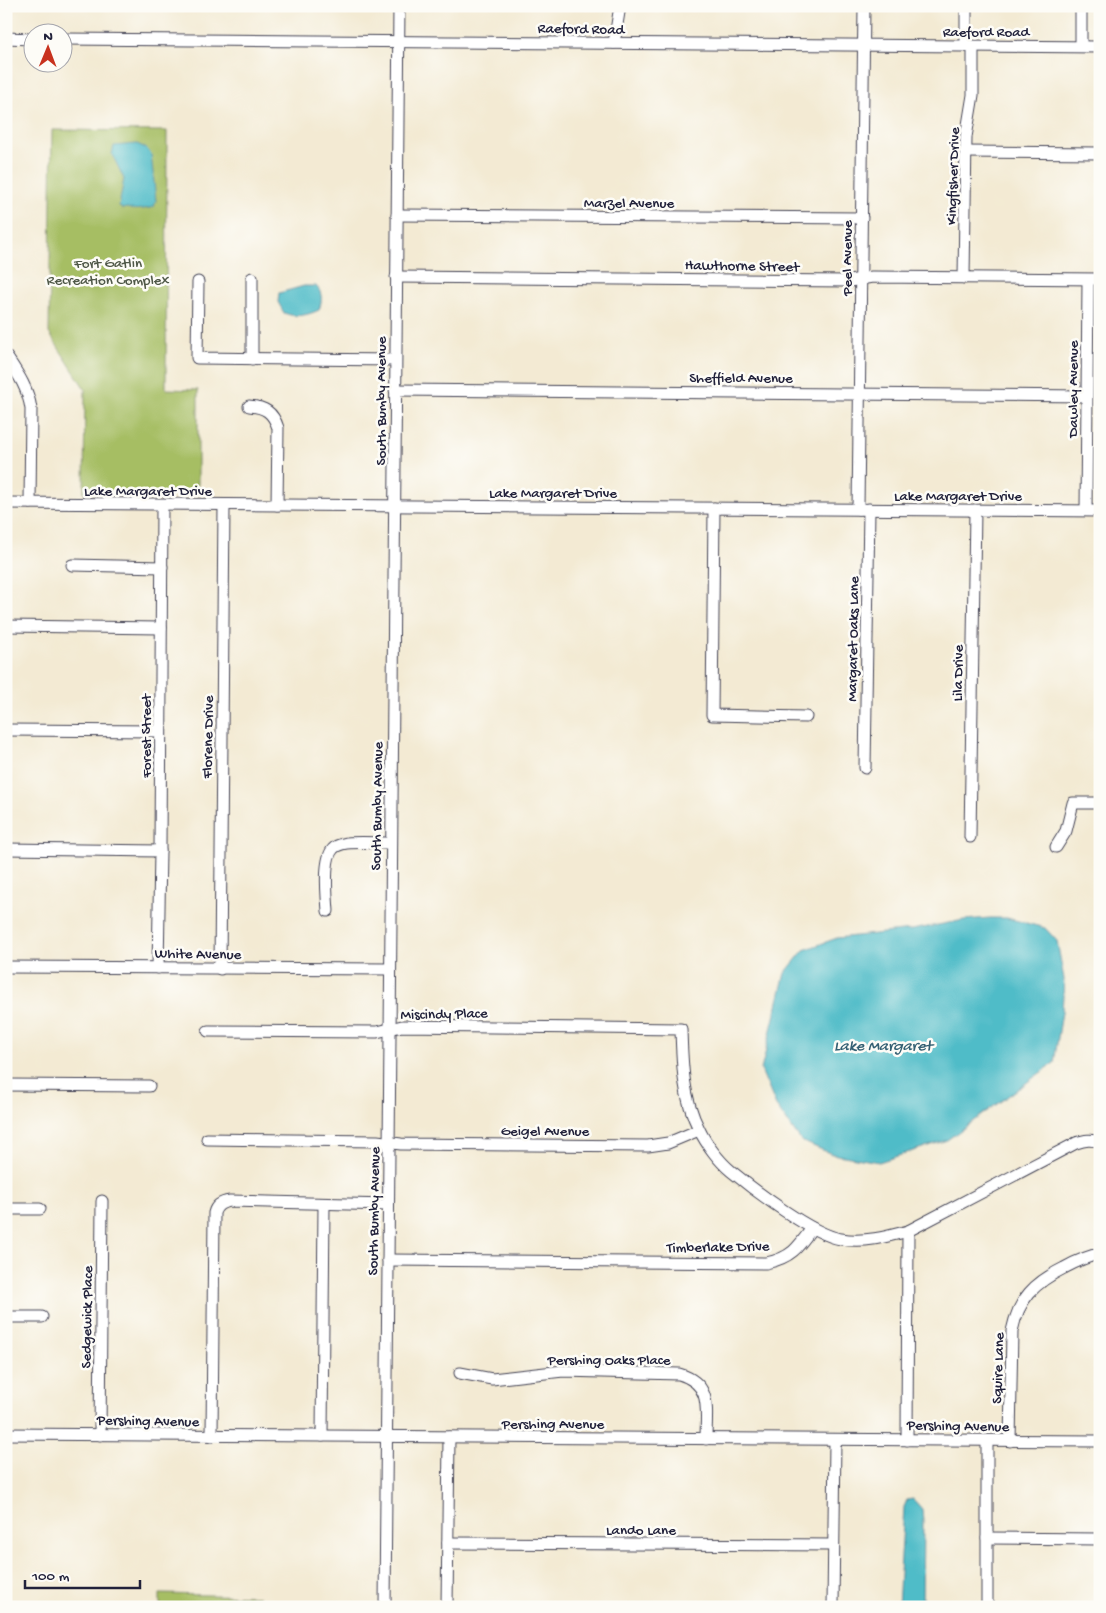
<svg xmlns="http://www.w3.org/2000/svg" width="1106" height="1613" font-family="'Gochi Hand',sans-serif">
<rect width="100%" height="100%" fill="#fdfcf7"/>
<filter id="ink" filterUnits="userSpaceOnUse"><feTurbulence type="fractalNoise" baseFrequency=".02" numOctaves="2"/><feDisplacementMap in="SourceGraphic" scale="10" xChannelSelector="R" yChannelSelector="G"/><feConvolveMatrix kernelMatrix="1 2 1 2 8 2 1 2 1" color-interpolation-filters="sRGB"/></filter>
<filter id="wash" filterUnits="userSpaceOnUse"><feTurbulence type="fractalNoise" baseFrequency=".0096" numOctaves="4" result="noise"/><feDisplacementMap in="SourceGraphic" scale="20" xChannelSelector="R" yChannelSelector="G"/><feGaussianBlur stdDeviation="1.12" result="paint"/><feColorMatrix in="noise" values="0 0 0 0 0 0 0 0 0 0 0 0 0 0 0 0 0 1.4 0 .05"/><feComposite in="paint" operator="in"/></filter>
<g filter="url(#wash)">
<rect width="100%" height="100%" fill="#f3ead3"/>
<!-- green -->
<g fill="#a6be63" stroke="#64704f">
<polygon points="52,130 167,131 166,389 198,390 198,494 84,493 85,389 49,333"/>
<polygon points="160,1594 259,1596 258,1607 160,1607"/>
</g>
<!-- water -->
<g fill="#4fbcc8" stroke="#386f82">
<path d="M137,144L146,148L151,154L156,201L154,207C146,209 134,211 127,208L122,209L119,206L124,179L112,154L114,146Z"/>
<path d="M304,286H316C323,293 322,301 319,310C308,315 296,318 284,313L278,302L279,293Z"/>
<polygon points="990,918 1007,918 1045,928 1057,941 1064,979 1062,1012 1054,1063 947,1140 879,1162 832,1154 801,1141 776,1106 761,1070 785,973 804,950 837,938 912,930 964,920"/>
<polygon points="913,1499 922,1509 923,1522 922,1607 898,1607 904,1507 907,1500"/>
</g>
</g>
<g filter="url(#ink)">
<g fill="none" stroke-linecap="round" stroke-linejoin="round">
<!-- minor casing -->
<g stroke="#414052" stroke-width="13">
<g id="minor">
<polyline points="6,38 32,39"/>
<polyline points="62,39 1100,47"/>
<polyline points="614,43 620,6"/>
<polyline points="966,46 966,6"/>
<polyline points="1081,46 1081,6"/>
<polyline points="965,152 1100,153"/>
<polyline points="397,215 862,218"/>
<polyline points="396,277 850,281 872,277 1100,279"/>
<polyline points="964,278 966,137 973,95 973,46"/>
<polyline points="198,282 197,358 395,360"/>
<path d="M6,356C18,374 28,388 31,409L30,503"/>
<polyline points="252,359 252,278"/>
<polyline points="395,390 1086,396"/>
<path d="M249,406C265,407 273,412 278,428L277,505"/>
<polyline points="6,503 1100,511"/>
<polyline points="714,508 712,715 806,717"/>
<polyline points="858,509 864,6"/>
<polyline points="1086,510 1088,280"/>
<polyline points="72,565 162,567"/>
<polyline points="6,626 161,628"/>
<polyline points="6,730 160,731"/>
<polyline points="865,768 869,509"/>
<polyline points="970,837 975,510"/>
<polyline points="1056,847 1066,831 1073,803 1100,803"/>
<polyline points="6,849 160,851"/>
<path d="M328,911C327,897 323,859 333,849C336,845 342,844 347,843C361,842 377,843 391,843"/>
<polyline points="6,967 390,969"/>
<polyline points="158,968 160,851 162,505"/>
<polyline points="220,969 224,505"/>
<path d="M208,1031L377,1032L402,1026L681,1029C682,1064 683,1098 699,1129C706,1144 719,1161 731,1171C754,1190 813,1235 841,1239C864,1243 886,1237 908,1231L1076,1143C1085,1140 1091,1139 1100,1142"/>
<polyline points="6,1085 149,1086"/>
<polyline points="207,1139 377,1141 401,1144 648,1146 668,1143 699,1130"/>
<polyline points="6,1209 40,1209"/>
<path d="M388,1260L766,1263C791,1258 798,1248 812,1228"/>
<polyline points="6,1317 42,1317"/>
<path d="M460,1373L492,1379L563,1371L679,1374C713,1384 706,1410 706,1439"/>
<polyline points="6,1434 1100,1441"/>
<polyline points="100,1435 102,1201"/>
<path d="M212,1436L214,1213C216,1205 222,1202 230,1201L388,1205"/>
<polyline points="322,1436 324,1204"/>
<polyline points="907,1440 908,1231"/>
<path d="M1010,1441L1012,1331C1019,1298 1034,1283 1064,1268C1075,1262 1087,1256 1100,1254"/>
<polyline points="987,1538 1100,1539"/>
<polyline points="448,1543 833,1545"/>
<polyline points="385,1607 399,6"/>
<polyline points="447,1607 449,1437"/>
<polyline points="833,1607 835,1440"/>
<polyline points="987,1607 987,1441"/>
</g>
</g>
<!-- minor -->
<use href="#minor" stroke="#fff" stroke-width="11"/>
</g>
</g>
<g text-anchor="middle" stroke-width="5" stroke-linejoin="round" paint-order="stroke">
<!-- street labels -->
<g font-size="15" fill="#22223b" stroke="#fdfcf7">
<text transform="translate(581 28) rotate(1)" y="5">Raeford Road</text>
<text x="986" y="36">Raeford Road</text>
<text transform="translate(952 176) rotate(-88)" y="5">Kingfisher Drive</text>
<text x="629" y="207">Marzel Avenue</text>
<text transform="translate(846 258) rotate(-90)" y="5">Peel Avenue</text>
<text transform="translate(742 265) rotate(1)" y="5">Hawthorne Street</text>
<text x="741" y="382">Sheffield Avenue</text>
<text transform="translate(1072 389) rotate(-90)" y="5">Dawley Avenue</text>
<text transform="translate(380 401) rotate(-90)" y="5">South Bumby Avenue</text>
<text x="148" y="495">Lake Margaret Drive</text>
<text x="553" y="497">Lake Margaret Drive</text>
<text x="958" y="500">Lake Margaret Drive</text>
<text transform="translate(852 639) rotate(-89)" y="5">Margaret Oaks Lane</text>
<text transform="translate(957 673) rotate(-89)" y="5">Lila Drive</text>
<text transform="translate(145 736) rotate(-90)" y="5">Forest Street</text>
<text transform="translate(207 737) rotate(-89)" y="5">Florene Drive</text>
<text transform="translate(376 806) rotate(-89)" y="5">South Bumby Avenue</text>
<text transform="translate(198 953) rotate(1)" y="5">White Avenue</text>
<text transform="translate(444 1013) rotate(-1)" y="5">Miscindy Place</text>
<text x="545" y="1135">Geigel Avenue</text>
<text transform="translate(373 1211) rotate(-89)" y="5">South Bumby Avenue</text>
<text transform="translate(718 1246) rotate(-1)" y="5">Timberlake Drive</text>
<text transform="translate(86 1317) rotate(-89)" y="5">Sedgewick Place</text>
<text x="609" y="1364">Pershing Oaks Place</text>
<text transform="translate(997 1368) rotate(-88)" y="5">Squire Lane</text>
<text transform="translate(148 1420) rotate(1)" y="5">Pershing Avenue</text>
<text x="553" y="1428">Pershing Avenue</text>
<text transform="translate(958 1425) rotate(1)" y="5">Pershing Avenue</text>
<text x="641" y="1534">Lando Lane</text>
</g>
<!-- park labels -->
<g font-size="15" fill="#505949" stroke="#fdfcf7">
<text x="108" y="267">Fort Gatlin<tspan x="108" dy="17">Recreation Complex</tspan></text>
</g>
<!-- water labels -->
<g font-size="16" font-style="italic" fill="#346073" stroke="#fdfcf7">
<text x="883" y="1050">Lake Margaret</text>
</g>
</g>
<!-- margin -->
<rect width="1106" height="1613" fill="none" stroke="#fdfcf7" stroke-width="25"/>
<!-- north arrow -->
<g transform="translate(48 48) rotate(1)"><circle r="24" fill="#fdfcf7" stroke="#a5a5ac"/>
<path d="M0-4L9 19L0 12L-9 19Z" fill="#c8321e"/>
<text y="-8" font-size="14" font-weight="bold" text-anchor="middle" fill="#22223b">N</text>
</g>
<!-- scale -->
<path d="M25 1580v8h115v-8" fill="none" stroke="#22223b" stroke-width="2.5"/>
<text x="32" y="1580" font-size="15" fill="#22223b" stroke="#fdfcf7" stroke-width="4" paint-order="stroke">100 m</text>
</svg>
